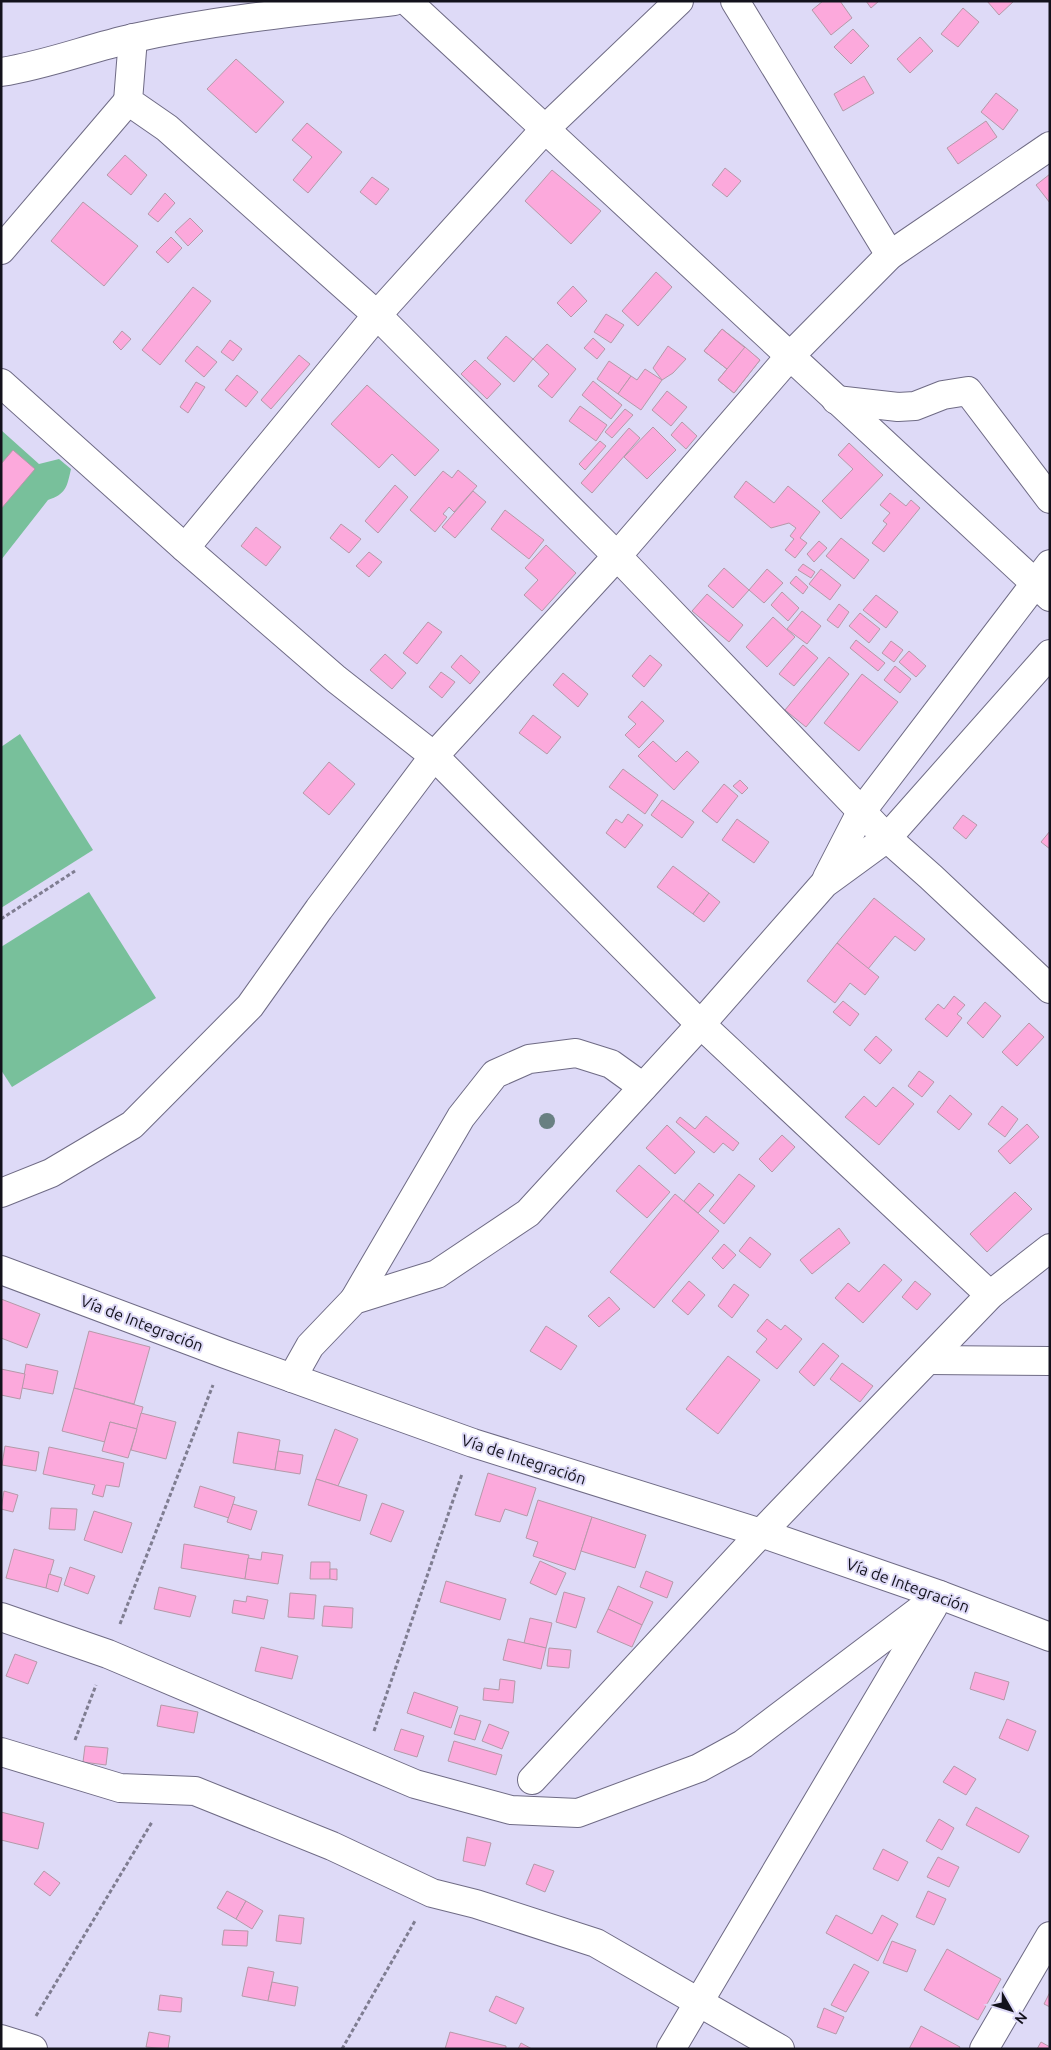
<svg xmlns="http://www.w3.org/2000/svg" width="1051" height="2050" font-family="Ubuntu,sans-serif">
<rect width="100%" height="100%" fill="#dedaf7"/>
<!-- green -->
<g fill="#78c09b">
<path d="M1,430L39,464L59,459L71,469C67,487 66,494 48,500L1,560Z"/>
<polygon points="20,734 93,850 1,908 1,747"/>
<polygon points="89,892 156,998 12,1087 1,1070 1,947"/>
</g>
<!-- building -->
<g fill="#fca9dc" stroke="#b599a9">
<polygon points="823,1 840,1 852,18 831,35 812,10"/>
<polygon points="866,1 879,1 871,8"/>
<polygon points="987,1 1014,1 999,15"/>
<polygon points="963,8 979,22 958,47 941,34"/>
<polygon points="853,29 869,46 851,64 834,47"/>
<polygon points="920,37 933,51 910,73 897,59"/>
<polygon points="236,59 284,102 256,133 207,89"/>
<polygon points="864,76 874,93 843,111 834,94"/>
<polygon points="996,93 1018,110 1003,130 981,112"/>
<polygon points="986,121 997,137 958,164 947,148"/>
<polygon points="307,123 342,152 308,193 293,180 312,157 292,140"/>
<polygon points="125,155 147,175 131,195 107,175"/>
<polygon points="725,168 741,181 727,197 712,185"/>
<polygon points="552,170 601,211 571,244 525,201"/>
<polygon points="1050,174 1050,203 1036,185"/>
<polygon points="372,177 389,189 376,205 360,192"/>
<polygon points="165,193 175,203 158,222 148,214"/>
<polygon points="83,202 138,246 104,286 51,241"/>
<polygon points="190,218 203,231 188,246 175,232"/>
<polygon points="171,237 182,248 168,263 156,252"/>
<polygon points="656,272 672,287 638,326 622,311"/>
<polygon points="573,286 587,301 571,317 557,303"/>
<polygon points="193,287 211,301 160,365 142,350"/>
<polygon points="606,314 624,325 611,343 594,332"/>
<polygon points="722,329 745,347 727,369 704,351"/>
<polygon points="722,329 760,360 734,393 718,380 727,369 704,351"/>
<polygon points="122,331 131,339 121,350 113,342"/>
<polygon points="506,336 533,359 514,382 487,358"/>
<polygon points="593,338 605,349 597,359 584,348"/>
<polygon points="230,340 242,349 233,361 221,352"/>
<polygon points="547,344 576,369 552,398 538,386 549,374 533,359"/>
<polygon points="197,346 217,362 204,377 185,361"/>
<polygon points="668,346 686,359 673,373 662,380 653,368"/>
<polygon points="745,347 760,360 734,393 718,380"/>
<polygon points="299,355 310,364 271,409 261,400"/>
<polygon points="475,360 501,384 487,399 461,374"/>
<polygon points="609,361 631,376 618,394 597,379"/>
<polygon points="645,369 662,380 641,410 618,394 631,376 637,380"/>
<polygon points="237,375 258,392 246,407 225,390"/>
<polygon points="593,381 622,405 611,419 582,395"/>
<polygon points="196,382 205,387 188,413 180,407"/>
<polygon points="367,385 439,450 415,476 392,454 379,468 331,424"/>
<polygon points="667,391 687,407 671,426 652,410"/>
<polygon points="580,406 607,425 596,441 569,421"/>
<polygon points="625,409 633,415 612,438 605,432"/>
<polygon points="682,422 697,436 686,449 671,435"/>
<polygon points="653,427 676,450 647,479 624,457"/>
<polygon points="629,428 640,438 592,493 581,483"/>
<polygon points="600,441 606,446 585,470 579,464"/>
<polygon points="849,443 883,475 841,519 822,501 853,469 838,455"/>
<polygon points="13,450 35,469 1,509 1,464"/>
<polygon points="458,470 477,486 454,512 449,507 443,514 447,517 435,532 410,510 443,471 452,478"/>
<polygon points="746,481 774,503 788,486 820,512 800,538 807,543 795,558 785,550 794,539 790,536 796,528 789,523 771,528 734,497"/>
<polygon points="395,485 408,497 378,533 365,521"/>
<polygon points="473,491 486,502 455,538 442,527"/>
<polygon points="890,493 906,506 911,500 920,508 884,552 872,543 887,524 883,521 890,513 880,505"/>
<polygon points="505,510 544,540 529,559 491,529"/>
<polygon points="341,524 361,539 349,553 330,538"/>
<polygon points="256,527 281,547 266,566 241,546"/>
<polygon points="841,538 869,560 854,579 826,556"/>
<polygon points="819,541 827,548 814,562 807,554"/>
<polygon points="546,545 576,573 542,611 524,595 538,580 525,568"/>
<polygon points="369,552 382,562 369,577 356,566"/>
<polygon points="803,564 815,572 811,578 798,570"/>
<polygon points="724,568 749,590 733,608 708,586"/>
<polygon points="767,569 783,583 764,603 749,590"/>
<polygon points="821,569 841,585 830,600 809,584"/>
<polygon points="796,576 808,587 803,594 790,583"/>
<polygon points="782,592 799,608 788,621 771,605"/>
<polygon points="707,594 743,625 729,642 692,611"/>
<polygon points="876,595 898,612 886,628 863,610"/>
<polygon points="839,604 849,612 838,628 827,620"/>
<polygon points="802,611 821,626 807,644 787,629"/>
<polygon points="860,613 880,629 869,643 849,626"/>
<polygon points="773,617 795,637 767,667 746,647"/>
<polygon points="428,622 442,632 417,664 403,653"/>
<polygon points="856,640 885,663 878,671 850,648"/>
<polygon points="891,641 903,650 894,662 882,653"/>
<polygon points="803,645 818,658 794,686 779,674"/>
<polygon points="909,651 926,666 916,677 899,662"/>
<polygon points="385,654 406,673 392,689 370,670"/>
<polygon points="461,655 480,672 470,684 451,667"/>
<polygon points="650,655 662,665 644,687 632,676"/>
<polygon points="829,657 849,674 806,727 785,710"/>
<polygon points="895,666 911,679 900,693 884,680"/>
<polygon points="441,672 455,682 442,698 429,687"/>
<polygon points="563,673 588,694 578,707 553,685"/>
<polygon points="862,674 898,702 859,751 824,723"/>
<polygon points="642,701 664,721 639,748 625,735 636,724 628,717"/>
<polygon points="533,715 561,737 547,754 519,733"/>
<polygon points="653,741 676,762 687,751 699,762 674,790 638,756"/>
<polygon points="329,762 355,784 329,815 303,793"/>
<polygon points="623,769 658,795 645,814 609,787"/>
<polygon points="740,780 748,788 742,794 733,786"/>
<polygon points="724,784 738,796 717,823 702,811"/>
<polygon points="662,800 694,822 682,838 651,815"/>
<polygon points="628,814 643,825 625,848 606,833 616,819 622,823"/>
<polygon points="963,815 977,825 966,839 953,828"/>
<polygon points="737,819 769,842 754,863 722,840"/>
<polygon points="1050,831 1050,849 1041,842"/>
<polygon points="673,866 709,893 693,914 657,887"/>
<polygon points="709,893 720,902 704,922 693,914"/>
<polygon points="874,898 925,939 915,951 895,936 868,969 837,943"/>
<polygon points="837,943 879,977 865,995 850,983 835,1003 807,981"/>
<polygon points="954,996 965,1005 957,1014 962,1018 947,1037 925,1019 938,1004 944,1009"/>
<polygon points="843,1001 859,1014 850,1026 833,1012"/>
<polygon points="985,1002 1001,1016 983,1038 967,1023"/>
<polygon points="1029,1023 1044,1037 1017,1066 1002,1052"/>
<polygon points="876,1036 892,1050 880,1064 864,1050"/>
<polygon points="919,1071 934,1082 922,1097 908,1086"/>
<polygon points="893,1087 914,1104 879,1145 845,1117 864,1096 876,1107"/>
<polygon points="950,1095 972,1114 959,1130 937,1112"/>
<polygon points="1002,1106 1018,1119 1005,1137 988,1124"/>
<polygon points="706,1116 739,1143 733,1151 723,1143 714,1153 676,1122 680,1117 695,1129"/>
<polygon points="1027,1124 1039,1137 1010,1164 998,1151"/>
<polygon points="667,1125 695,1152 675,1174 646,1148"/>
<polygon points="782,1135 795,1147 772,1172 759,1159"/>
<polygon points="639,1165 670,1192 647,1218 616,1191"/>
<polygon points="739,1174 755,1186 724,1224 709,1211"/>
<polygon points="699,1183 714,1195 698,1213 684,1201"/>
<polygon points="1015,1192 1032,1209 987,1252 970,1234"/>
<polygon points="675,1194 719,1231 654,1308 610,1272"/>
<polygon points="839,1228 850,1243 812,1274 800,1260"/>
<polygon points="750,1237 771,1254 760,1268 739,1251"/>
<polygon points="724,1244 736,1255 723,1269 712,1258"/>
<polygon points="884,1264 902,1280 863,1323 835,1298 848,1283 859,1292"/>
<polygon points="689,1281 705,1295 688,1315 672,1301"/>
<polygon points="915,1281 931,1294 917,1310 902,1297"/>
<polygon points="734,1284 749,1295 732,1318 718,1306"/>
<polygon points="609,1297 620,1309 599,1327 588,1316"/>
<polygon points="1,1299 40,1314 27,1348 1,1338"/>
<polygon points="767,1319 781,1330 785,1325 802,1339 777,1369 756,1352 767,1339 757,1331"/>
<polygon points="546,1326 577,1346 561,1370 530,1351"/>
<polygon points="89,1331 150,1347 134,1404 74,1388"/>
<polygon points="823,1343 839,1356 814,1386 799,1372"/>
<polygon points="728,1356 760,1380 718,1434 686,1409"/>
<polygon points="842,1363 873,1386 860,1402 830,1379"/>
<polygon points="26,1364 58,1371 53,1394 22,1388"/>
<polygon points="1,1369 25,1374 20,1399 1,1395"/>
<polygon points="74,1388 143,1407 137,1429 110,1422 105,1442 62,1431"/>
<polygon points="141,1413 176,1422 166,1459 131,1450"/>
<polygon points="110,1422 137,1429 128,1458 102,1451"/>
<polygon points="335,1429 358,1439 338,1486 316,1479"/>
<polygon points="238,1432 280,1440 275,1470 233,1463"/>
<polygon points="5,1446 39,1452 36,1471 2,1465"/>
<polygon points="49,1447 124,1463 119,1487 106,1485 103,1497 92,1494 95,1485 43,1474"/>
<polygon points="278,1451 303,1455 300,1474 275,1470"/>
<polygon points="488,1473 536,1488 527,1516 505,1509 500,1522 475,1515"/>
<polygon points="316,1479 367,1495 360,1521 308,1505"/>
<polygon points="200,1486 235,1497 229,1518 194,1507"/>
<polygon points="4,1491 18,1495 13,1512 1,1509"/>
<polygon points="538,1500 592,1517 575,1570 533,1556 538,1542 526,1538"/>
<polygon points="382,1503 404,1511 391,1542 370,1534"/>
<polygon points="233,1504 257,1511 251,1530 227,1522"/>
<polygon points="51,1508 77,1509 75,1530 49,1529"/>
<polygon points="94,1511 132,1523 122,1553 84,1540"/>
<polygon points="592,1517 646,1535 635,1568 581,1551"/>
<polygon points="184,1544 249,1555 245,1579 181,1568"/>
<polygon points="14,1549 54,1560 46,1588 6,1578"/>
<polygon points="262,1552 283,1555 278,1584 245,1579 248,1558 261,1560"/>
<polygon points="540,1561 566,1573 556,1595 530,1583"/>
<polygon points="311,1562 330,1562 330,1579 310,1579"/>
<polygon points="70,1567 95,1576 88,1594 64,1585"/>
<polygon points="330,1569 337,1569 337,1580 330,1579"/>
<polygon points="646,1571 673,1582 667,1598 640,1587"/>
<polygon points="49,1574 62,1578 58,1592 46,1588"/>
<polygon points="446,1581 506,1599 500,1620 440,1602"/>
<polygon points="618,1586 653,1602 642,1625 608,1609"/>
<polygon points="159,1587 196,1596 190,1617 154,1609"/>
<polygon points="564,1592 585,1598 576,1628 556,1622"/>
<polygon points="290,1593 316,1595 314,1619 288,1617"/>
<polygon points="247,1596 268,1600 264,1619 232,1613 234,1600 246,1602"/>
<polygon points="324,1606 353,1608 352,1628 322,1626"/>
<polygon points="608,1609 642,1625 632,1647 597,1632"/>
<polygon points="530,1618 552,1623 546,1648 524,1643"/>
<polygon points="508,1639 546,1648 541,1669 503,1660"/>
<polygon points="261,1647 298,1656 292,1679 255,1671"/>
<polygon points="549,1648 571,1650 569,1668 547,1666"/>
<polygon points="15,1654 37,1662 28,1684 6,1676"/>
<polygon points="975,1672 1009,1682 1004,1700 970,1689"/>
<polygon points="500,1679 515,1681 513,1703 483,1700 484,1688 499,1690"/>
<polygon points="414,1692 458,1707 451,1728 407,1713"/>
<polygon points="161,1705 198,1712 194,1733 157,1726"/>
<polygon points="460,1715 481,1721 475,1740 454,1734"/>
<polygon points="1007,1719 1036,1731 1028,1751 999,1738"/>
<polygon points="489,1724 509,1732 502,1749 482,1741"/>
<polygon points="401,1729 424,1736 417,1757 394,1750"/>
<polygon points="454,1741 502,1755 496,1775 448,1761"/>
<polygon points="85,1746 108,1748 106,1765 83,1762"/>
<polygon points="954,1766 976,1779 966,1795 943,1782"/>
<polygon points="976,1807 1029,1836 1019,1853 966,1825"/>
<polygon points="1,1812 44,1823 38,1849 1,1840"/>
<polygon points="939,1819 954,1828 942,1850 926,1841"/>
<polygon points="467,1837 491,1843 485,1866 463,1861"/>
<polygon points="883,1849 908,1862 898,1881 873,1869"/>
<polygon points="938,1857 959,1867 949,1887 927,1877"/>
<polygon points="534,1864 554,1871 545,1892 526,1884"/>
<polygon points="44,1871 60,1883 50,1896 34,1884"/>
<polygon points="227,1891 246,1901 236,1919 217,1908"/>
<polygon points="928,1891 946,1899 934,1925 916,1917"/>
<polygon points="246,1901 263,1911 252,1929 236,1919"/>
<polygon points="279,1915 304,1918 301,1944 276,1941"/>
<polygon points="836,1915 872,1934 882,1915 898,1924 878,1961 826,1933"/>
<polygon points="224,1930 248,1931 247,1946 222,1945"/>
<polygon points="892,1941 916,1950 907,1972 883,1963"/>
<polygon points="947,1949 1001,1979 978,2020 924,1990"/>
<polygon points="854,1964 869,1972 846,2012 831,2005"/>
<polygon points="248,1967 274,1972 268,2001 242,1996"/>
<polygon points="272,1982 298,1987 295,2006 268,2001"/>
<polygon points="1050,1992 1050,2007 1044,2004"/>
<polygon points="160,1995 182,1998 181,2012 158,2010"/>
<polygon points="496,1996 524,2008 516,2024 489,2011"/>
<polygon points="824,2008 844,2017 836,2034 817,2027"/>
<polygon points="921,2026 960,2047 959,2049 909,2049"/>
<polygon points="149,2032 170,2036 168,2049 146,2047"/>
<polygon points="450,2032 506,2046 506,2049 445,2049"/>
<polygon points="1041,2042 1050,2047 1050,2049 1037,2049"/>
<polygon points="521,2043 532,2049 518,2049"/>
</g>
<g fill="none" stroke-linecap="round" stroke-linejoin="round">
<!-- minor casing -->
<g stroke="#6f6b85" stroke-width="30">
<g id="minor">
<polyline points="407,1 1050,597"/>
<polyline points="735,1 890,255"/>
<polyline points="133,38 128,101 167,128 377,315 617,556 887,838 931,877 1050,989"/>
<path d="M1,72C47,65 89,48 134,38C219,19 307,11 394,1"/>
<polyline points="1,250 128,101"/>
<polyline points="1,383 185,548 336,679 434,756 693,1017 990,1295"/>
<polyline points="836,400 898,407 915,406 943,395 968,391 1050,499"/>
<polyline points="185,548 377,315 545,129 679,1"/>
<polyline points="827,878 861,812 1050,564"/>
<polyline points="1,1193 51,1173 132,1125 250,1006 319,909 434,756 617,556 790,356 890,255 1050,146"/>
<polyline points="354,1300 461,1117 495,1074 529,1059 576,1053 611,1064 643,1087"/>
<polyline points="929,1360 1050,1361"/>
<polyline points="292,1378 310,1346 354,1300 437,1274 528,1213 701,1024 824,884 887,838 1050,654"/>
<polyline points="1,1617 108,1654 415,1784 511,1810 578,1813 699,1768 743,1744 940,1595"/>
<polyline points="1,1752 120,1788 195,1791 332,1846 432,1893 476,1904 596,1943 780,2049"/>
<polyline points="532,1780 761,1533 990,1295 1050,1248"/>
<polyline points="1,2039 33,2049"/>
<polyline points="671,2049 933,1607"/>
<polyline points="984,2049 1050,1936"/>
</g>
</g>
<!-- secondary casing -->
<g stroke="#6f6b85" stroke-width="30">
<polyline id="secondary" points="1,1270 225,1354 473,1443 761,1533 940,1595 1050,1637"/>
</g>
<!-- path -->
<g stroke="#7f7d91" stroke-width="3" stroke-dasharray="4 2.5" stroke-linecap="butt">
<polyline points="1,919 75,871"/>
<polyline points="120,1624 213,1385"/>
<polyline points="374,1731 462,1474"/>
<polyline points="75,1740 96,1685"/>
<polyline points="36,2016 152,1822"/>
<polyline points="342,2049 415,1921"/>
</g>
<!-- minor -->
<use href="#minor" stroke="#fff" stroke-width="28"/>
<!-- secondary -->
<use href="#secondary" stroke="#fff" stroke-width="28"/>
</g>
<!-- trees -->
<circle fill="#698082" cx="547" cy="1121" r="8"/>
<g text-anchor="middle" stroke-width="4" stroke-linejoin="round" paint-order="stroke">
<!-- street labels -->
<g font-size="16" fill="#13121c" stroke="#dedaf7">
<text transform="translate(142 1323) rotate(21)" y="6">Vía de Integración</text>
<text transform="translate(524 1459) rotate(18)" y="6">Vía de Integración</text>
<text transform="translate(908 1585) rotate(20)" y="6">Vía de Integración</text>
</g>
</g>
<!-- border -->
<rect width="1051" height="2050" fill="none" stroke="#13121c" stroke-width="5"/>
<!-- north arrow -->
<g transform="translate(1011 2010) rotate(129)" stroke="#dedaf7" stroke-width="4" paint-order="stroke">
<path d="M0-4L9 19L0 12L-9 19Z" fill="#13121c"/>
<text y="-8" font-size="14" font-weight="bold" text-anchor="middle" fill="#13121c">N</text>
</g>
</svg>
